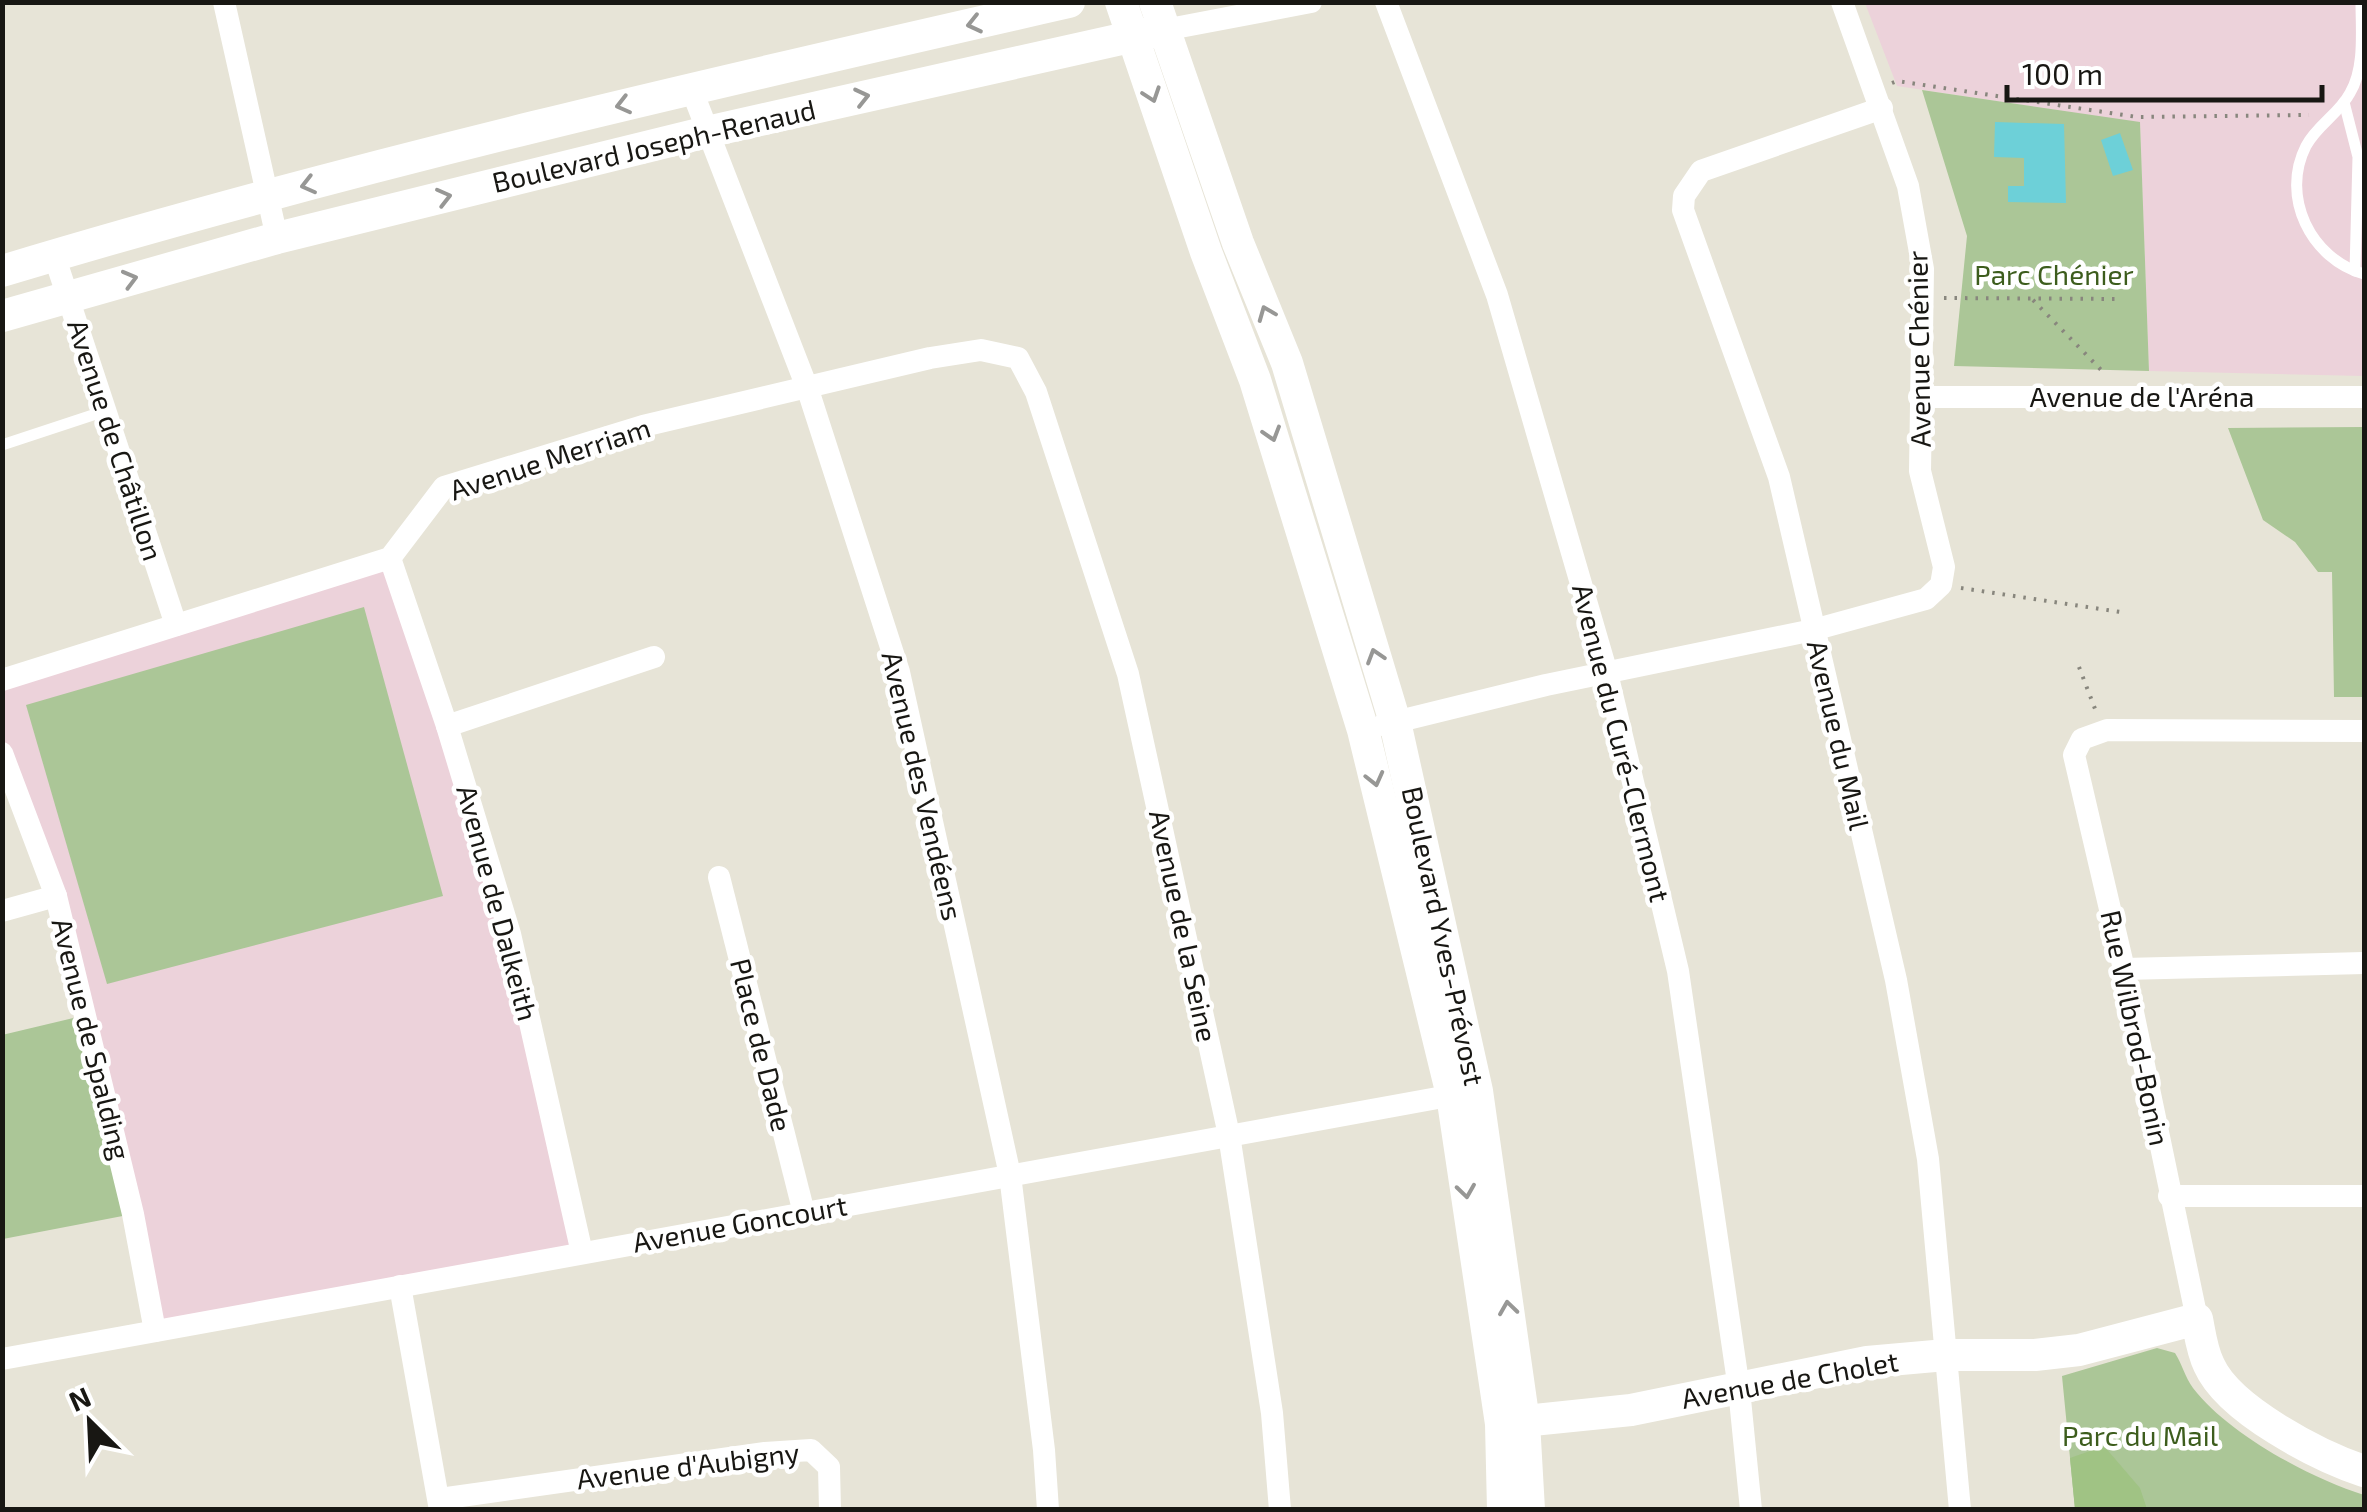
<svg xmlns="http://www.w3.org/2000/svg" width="2367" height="1512" font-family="'Exo 2',sans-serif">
<rect width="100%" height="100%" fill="#e7e4d7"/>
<!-- education -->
<g fill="#ecd2da">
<polygon points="1865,3 2364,3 2364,376 2149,371 2140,123 1897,86"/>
<polygon points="390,558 447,726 582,1253 155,1331 86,1015 3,754 3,680"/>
</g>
<!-- green -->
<g fill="#abc697">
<polygon points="1922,90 2140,122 2149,371 1954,366 1967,236"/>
<polygon points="2364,427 2364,697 2334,697 2332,572 2318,572 2295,542 2263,520 2228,428"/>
<polygon points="364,607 443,896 107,984 26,705"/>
<polygon points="86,1015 133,1214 3,1239 2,1035"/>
<path d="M2157,1348L2175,1353C2182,1364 2185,1377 2193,1388C2228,1434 2310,1478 2364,1495V1509H2075L2062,1376Z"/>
</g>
<!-- forest -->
<polygon fill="#a0c384" points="2104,1446 2140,1488 2147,1509 2075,1509 2070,1458"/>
<!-- water -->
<g fill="#6dd0d8">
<polygon points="1995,122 2064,124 2066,203 2008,202 2008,186 2024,186 2024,158 1994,157"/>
<polygon points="2120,133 2133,170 2113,176 2101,140"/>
</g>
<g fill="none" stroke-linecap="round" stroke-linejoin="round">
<!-- path -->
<g stroke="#88867d" stroke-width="4" stroke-dasharray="2.5 8" stroke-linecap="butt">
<polyline points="1892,83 1897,81 2137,117 2309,115"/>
<polyline points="1944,298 2120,299"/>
<polyline points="2033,300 2106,375"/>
<polyline points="1961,588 2127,613"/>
<polyline points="2079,667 2097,714"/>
</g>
<!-- lane -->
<g stroke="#fff" stroke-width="11">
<path d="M2361,2C2361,31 2365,68 2350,93C2339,114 2317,125 2306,146C2280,197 2311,259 2364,274"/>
<polyline points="2344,102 2358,157 2355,271"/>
<polyline points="2,445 105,411"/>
</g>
<!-- street -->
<g stroke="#fff" stroke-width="22">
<polyline points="224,2 277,238"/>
<polyline points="1386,2 1497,295 1607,673 1678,971 1739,1389 1751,1510"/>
<polyline points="1164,30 1311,2"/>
<polyline points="691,88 808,390 899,672 1010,1175 1044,1450 1048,1510"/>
<polyline points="1882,108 1701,171 1684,196 1683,210 1779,477 1896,980 1928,1159 1960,1510"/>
<polyline points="54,255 176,625"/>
<polyline points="1919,397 2364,397"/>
<polyline points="390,558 447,726 510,934 582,1253"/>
<polyline points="2,680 390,558 444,487 643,426 930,358 981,350 1018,358 1036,392 1128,674 1229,1135 1272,1413 1280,1510"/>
<polyline points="1383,725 1546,685 1813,630 1926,599 1941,585 1944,567 1920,471 1923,269 1908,186 1842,2"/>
<polyline points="447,726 654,657"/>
<polyline points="2,753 56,896 133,1214 155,1331"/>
<polyline points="719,877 804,1213"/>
<polyline points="2,911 56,896"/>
<polyline points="2124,969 2364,963"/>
<polyline points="2169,1196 2364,1196"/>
<polyline points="400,1286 440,1510"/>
<polyline points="2197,1319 2124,969 2074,755 2082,739 2107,730 2364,731"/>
<polyline points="2,1359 1465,1093"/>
<polyline points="440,1499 765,1453 811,1450 829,1467 830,1510"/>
</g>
<!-- secondary -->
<g stroke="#fff" stroke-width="32">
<polyline points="1121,2 1206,252 1255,380 1363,730 1452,1095 1501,1424 1503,1510"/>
<polyline points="1155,2 1238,243 1287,363 1395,722 1477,1091 1524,1422 1529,1510"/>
<path d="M2,271C353,165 712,83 1069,2"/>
<polyline points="2,316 277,238 707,132 1153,32"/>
<path d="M1505,1423L1631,1410L1867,1362L1946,1355H2035L2079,1350L2197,1319C2200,1334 2202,1351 2209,1365C2229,1410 2319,1456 2364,1471"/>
</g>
</g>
<!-- one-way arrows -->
<defs><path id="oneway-chevron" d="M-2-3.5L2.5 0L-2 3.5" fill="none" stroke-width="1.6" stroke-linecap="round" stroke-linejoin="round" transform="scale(2.5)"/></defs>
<g stroke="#979795">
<use href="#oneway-chevron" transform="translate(974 24) rotate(167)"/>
<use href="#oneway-chevron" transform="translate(1152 95) rotate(71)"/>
<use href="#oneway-chevron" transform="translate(862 97) rotate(-13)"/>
<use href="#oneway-chevron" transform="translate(623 105) rotate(166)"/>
<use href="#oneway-chevron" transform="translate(308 185) rotate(166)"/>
<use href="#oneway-chevron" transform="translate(444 197) rotate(-14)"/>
<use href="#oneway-chevron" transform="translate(130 279) rotate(-15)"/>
<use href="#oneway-chevron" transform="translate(1266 313) rotate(-112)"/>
<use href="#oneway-chevron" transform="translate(1272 434) rotate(73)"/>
<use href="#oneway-chevron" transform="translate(1375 656) rotate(-107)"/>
<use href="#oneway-chevron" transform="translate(1375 779) rotate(76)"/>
<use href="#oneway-chevron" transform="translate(1466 1191) rotate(82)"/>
<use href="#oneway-chevron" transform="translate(1508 1308) rotate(-98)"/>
</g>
<g text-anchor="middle" stroke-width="9" stroke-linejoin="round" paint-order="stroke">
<!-- street labels -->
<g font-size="28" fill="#181713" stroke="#fff">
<text transform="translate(654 146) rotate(-13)" y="10">Boulevard Joseph-Renaud</text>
<text transform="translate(1919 349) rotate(-91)" y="10">Avenue Chénier</text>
<text x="2142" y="407">Avenue de l'Aréna</text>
<text transform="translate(115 440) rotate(72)" y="10">Avenue de Châtillon</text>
<text transform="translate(550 459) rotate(-18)" y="10">Avenue Merriam</text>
<text transform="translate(1838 735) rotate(77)" y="10">Avenue du Mail</text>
<text transform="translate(1621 743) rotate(76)" y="10">Avenue du Curé-Clermont</text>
<text transform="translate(922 786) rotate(77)" y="10">Avenue des Vendéens</text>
<text transform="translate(497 903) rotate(75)" y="10">Avenue de Dalkeith</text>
<text transform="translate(1183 926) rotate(78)" y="10">Avenue de la Seine</text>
<text transform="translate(1443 936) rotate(78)" y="10">Boulevard Yves-Prévost</text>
<text transform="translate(2135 1028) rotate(78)" y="10">Rue Wilbrod-Bonin</text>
<text transform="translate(91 1039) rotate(76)" y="10">Avenue de Spalding</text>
<text transform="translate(761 1045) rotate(76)" y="10">Place de Dade</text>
<text transform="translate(740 1224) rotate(-10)" y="10">Avenue Goncourt</text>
<text transform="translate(1790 1380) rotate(-10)" y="10">Avenue de Cholet</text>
<text transform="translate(688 1466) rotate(-7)" y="10">Avenue d'Aubigny</text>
</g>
<!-- park labels -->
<g font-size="28" fill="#3d5d1d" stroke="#fff">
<text x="2054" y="285">Parc Chénier</text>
<text x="2140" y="1446">Parc du Mail</text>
</g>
</g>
<!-- border -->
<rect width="2367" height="1512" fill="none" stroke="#181713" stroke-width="10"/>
<!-- north arrow -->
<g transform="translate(90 1422) rotate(336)" stroke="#ffffff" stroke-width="8" paint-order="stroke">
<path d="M0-8L18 38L0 25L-18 38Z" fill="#181713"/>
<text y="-15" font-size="28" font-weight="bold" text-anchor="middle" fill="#181713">N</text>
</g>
<!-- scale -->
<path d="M2007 85v15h315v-15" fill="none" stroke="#181713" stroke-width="5"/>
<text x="2022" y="85" font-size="30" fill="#181713" stroke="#ffffff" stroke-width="8" paint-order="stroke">100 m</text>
</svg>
